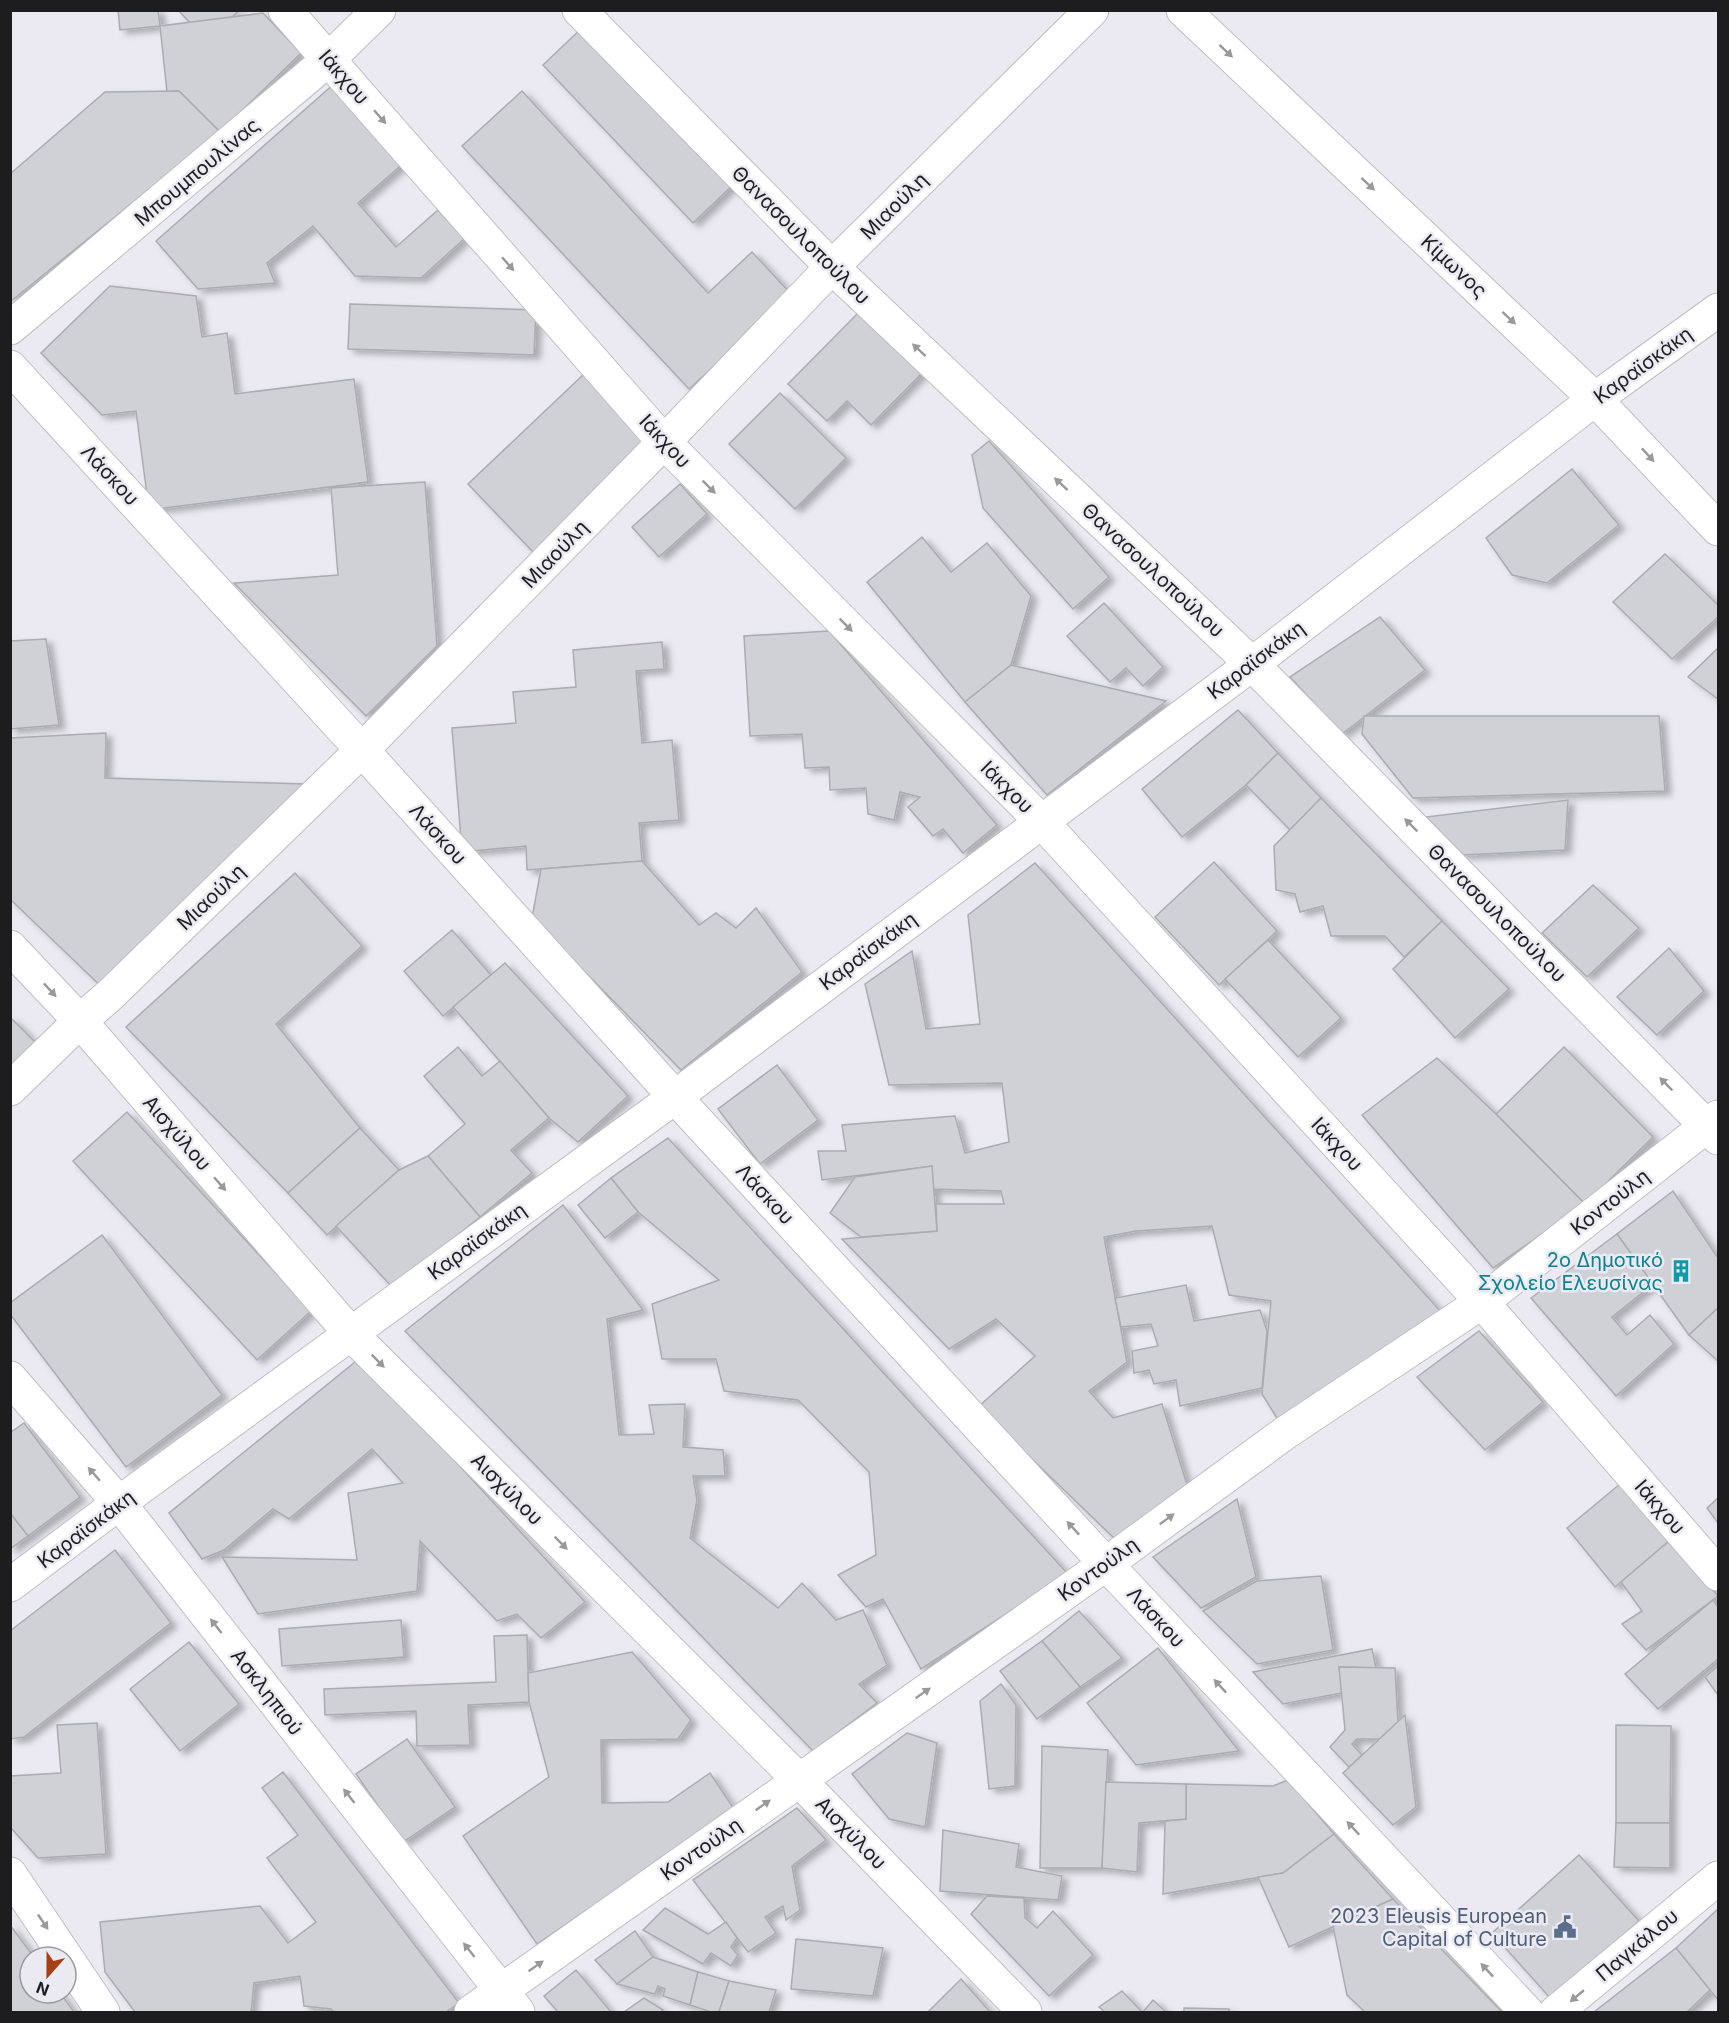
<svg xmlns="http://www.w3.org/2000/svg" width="1729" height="2023" font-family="Inter,sans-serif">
<defs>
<filter id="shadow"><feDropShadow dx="6" dy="4" stdDeviation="3" flood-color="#0004"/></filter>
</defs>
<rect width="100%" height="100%" fill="#ebeaf2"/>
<!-- building -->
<g fill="#d0d0d7" stroke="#ababb2" stroke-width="1.5" filter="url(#shadow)">
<polygon points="118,10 158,10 160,26 120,30"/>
<polygon points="178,10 240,10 231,18 190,23"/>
<polygon points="263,13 301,53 220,132 179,91 167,92 160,26"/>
<polygon points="585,25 736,182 693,223 543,65"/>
<polygon points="335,83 406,161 358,203 396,247 438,210 464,239 421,278 355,276 313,226 267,263 275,283 198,289 156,241"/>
<polygon points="179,91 220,132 10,302 10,174 105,92"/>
<polygon points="522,91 708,293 752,252 792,295 689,389 462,146"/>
<polygon points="110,286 196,296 202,337 227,333 235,394 354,379 368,482 149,510 136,411 102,415 41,353"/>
<polygon points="350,304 536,310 534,355 348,349"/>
<polygon points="859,312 922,373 871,425 847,401 827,421 788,384"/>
<polygon points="585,373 651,442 534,553 468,484"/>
<polygon points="780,393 846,458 795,509 729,444"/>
<polygon points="989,441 1109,577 1073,609 983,508 972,455"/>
<polygon points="1572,469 1619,525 1547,583 1512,575 1486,538"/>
<polygon points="425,482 437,646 366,716 234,583 338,575 331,488"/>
<polygon points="680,484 707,514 659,557 632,527"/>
<polygon points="922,537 951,572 987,543 1031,596 1011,665 965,702 867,582"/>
<polygon points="1665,554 1718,605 1718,617 1672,659 1613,602"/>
<polygon points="1104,603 1163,667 1143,686 1126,668 1110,682 1067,636"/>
<polygon points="1380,617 1425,670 1342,734 1290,677"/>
<polygon points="829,631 997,825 963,853 943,829 933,836 908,807 920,797 900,792 894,820 868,814 866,788 830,790 829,767 805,768 802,734 750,736 744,636"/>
<polygon points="46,639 59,725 10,729 10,641"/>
<polygon points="662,642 664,669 636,671 642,743 672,740 679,820 639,823 642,861 527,870 526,846 462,852 452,728 516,723 513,692 576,687 573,650"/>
<polygon points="1718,648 1718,699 1688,677"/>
<polygon points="1011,665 1166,701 1047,795 965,702"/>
<polygon points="1238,710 1278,753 1246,785 1182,837 1142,789"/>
<polygon points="1364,716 1659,716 1665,791 1413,798 1362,734"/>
<polygon points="106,733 105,778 305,784 110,995 10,899 10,738"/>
<polygon points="1278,753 1321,798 1290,830 1246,785"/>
<polygon points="1321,798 1442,921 1404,957 1385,936 1331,936 1323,906 1300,912 1295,894 1276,890 1274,846"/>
<polygon points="1568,800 1565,850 1463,855 1426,817"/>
<polygon points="642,861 699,925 716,913 736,928 756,908 802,972 681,1070 532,918 541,869"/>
<polygon points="1214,862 1277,931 1219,985 1155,917"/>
<polygon points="1035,863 1443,1314 1280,1423 1262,1394 1271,1301 1229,1295 1212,1226 1136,1231 1104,1237 1127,1362 1089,1391 1113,1418 1162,1404 1188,1488 1115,1539 978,1407 1035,1356 996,1319 949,1349 842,1239 937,1231 936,1204 1004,1204 1001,1191 933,1189 932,1166 822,1180 818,1151 846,1151 842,1125 955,1116 965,1153 1009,1142 1002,1083 889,1085 865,984 912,951 926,1029 980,1024 968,915"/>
<polygon points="295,873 362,946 276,1024 360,1128 288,1193 126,1027"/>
<polygon points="1593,885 1639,928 1587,977 1542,933"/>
<polygon points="1442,921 1509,989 1455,1038 1393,969"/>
<polygon points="452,930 491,975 443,1016 404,971"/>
<polygon points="1268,940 1341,1018 1298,1057 1225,979"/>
<polygon points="1669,948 1704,991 1657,1035 1617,997"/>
<polygon points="505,963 628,1096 578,1142 549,1118 453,1007"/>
<polygon points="10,1017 38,1045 10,1072"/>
<polygon points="458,1047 482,1076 500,1061 549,1118 511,1150 532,1173 480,1217 428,1156 465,1124 424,1076"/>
<polygon points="1564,1047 1653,1137 1585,1204 1496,1114"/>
<polygon points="1437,1058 1496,1114 1585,1204 1493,1268 1362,1115"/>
<polygon points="777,1065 818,1120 760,1164 718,1109"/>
<polygon points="127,1112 311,1311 257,1360 73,1161"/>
<polygon points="360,1128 399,1170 327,1235 288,1193"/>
<polygon points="668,1138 1068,1574 921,1669 883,1599 866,1607 838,1575 876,1555 869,1472 798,1400 724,1391 716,1359 662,1359 652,1304 719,1280 638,1212 611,1178"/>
<polygon points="428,1156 480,1217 392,1287 336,1226 399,1170"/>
<polygon points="932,1166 937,1231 861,1237 830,1213 855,1177"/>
<polygon points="611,1178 638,1212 605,1238 578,1205"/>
<polygon points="1673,1191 1718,1258 1718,1308 1689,1335 1617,1234"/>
<polygon points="563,1205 643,1310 607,1319 619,1435 654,1434 649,1405 685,1404 683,1447 723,1450 725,1476 693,1476 697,1500 690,1538 778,1608 802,1583 836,1620 863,1610 887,1665 859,1684 877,1703 813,1751 405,1331"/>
<polygon points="1617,1234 1653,1284 1612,1317 1627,1335 1650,1315 1674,1344 1616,1396 1531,1298"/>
<polygon points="102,1235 222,1395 126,1467 10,1314 10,1303"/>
<polygon points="1186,1285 1194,1321 1260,1310 1267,1331 1262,1388 1180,1406 1176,1380 1154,1384 1149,1370 1134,1373 1132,1351 1158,1346 1151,1324 1121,1327 1115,1298"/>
<polygon points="1718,1308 1718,1361 1689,1335"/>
<polygon points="1479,1331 1543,1402 1485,1450 1417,1377"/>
<polygon points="360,1358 585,1602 541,1638 517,1614 497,1621 420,1541 417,1591 258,1614 222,1557 357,1560 348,1493 403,1483 372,1449 289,1519 273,1509 224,1550 202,1559 169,1513"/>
<polygon points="24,1423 80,1497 28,1536 10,1513 10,1433"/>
<polygon points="1620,1484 1669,1541 1615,1587 1567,1528"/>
<polygon points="1718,1498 1718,1523 1707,1508"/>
<polygon points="1237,1499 1256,1577 1201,1608 1153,1557"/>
<polygon points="10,1513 28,1536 10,1549"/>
<polygon points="1669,1541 1718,1596 1646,1650 1622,1624 1642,1611 1621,1582"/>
<polygon points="115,1550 171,1623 24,1737 10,1739 10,1631"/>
<polygon points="1321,1576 1333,1650 1257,1664 1203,1611 1257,1581"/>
<polygon points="1713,1600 1718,1607 1718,1659 1658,1709 1625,1674"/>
<polygon points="1079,1611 1122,1658 1080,1687 1042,1641"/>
<polygon points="401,1620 404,1657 282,1666 279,1629"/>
<polygon points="527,1635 529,1702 468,1705 470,1745 417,1746 416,1711 325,1715 324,1689 496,1682 494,1636"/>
<polygon points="1042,1641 1080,1687 1037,1719 1000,1671"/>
<polygon points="189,1642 239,1704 180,1751 130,1689"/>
<polygon points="1158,1648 1239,1751 1136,1765 1087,1703"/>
<polygon points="1372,1649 1376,1668 1339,1667 1342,1693 1283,1704 1253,1672"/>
<polygon points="632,1652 691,1720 678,1739 601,1740 602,1803 668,1802 710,1773 734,1809 537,1944 463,1836 549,1777 529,1702 528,1673"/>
<polygon points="1718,1666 1718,1695 1705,1677"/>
<polygon points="1339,1667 1395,1668 1398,1722 1380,1739 1357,1739 1352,1744 1362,1755 1349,1767 1330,1747 1345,1730"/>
<polygon points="1001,1684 1016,1705 1015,1786 989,1789 980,1701"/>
<polygon points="1405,1715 1416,1807 1393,1825 1343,1773"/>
<polygon points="97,1723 106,1854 38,1858 10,1827 10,1776 61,1773 57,1725"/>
<polygon points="1616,1725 1671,1726 1670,1823 1616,1823"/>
<polygon points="907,1733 937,1743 925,1827 889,1819 852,1774"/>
<polygon points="407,1739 455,1807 403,1842 356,1774"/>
<polygon points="1042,1746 1108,1750 1102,1868 1040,1868"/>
<polygon points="283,1772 459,2003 446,2012 334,2012 331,2009 304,2006 300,1976 254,1983 251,2012 135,2012 105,1972 100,1922 260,1906 288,1943 316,1922 267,1858 298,1835 262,1788"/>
<polygon points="1288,1780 1334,1834 1283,1873 1163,1894 1165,1821 1186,1819 1186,1784 1273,1786"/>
<polygon points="1106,1782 1186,1784 1186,1819 1139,1823 1137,1872 1102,1868"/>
<polygon points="797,1808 826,1840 792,1866 800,1910 786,1920 783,1906 765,1917 776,1933 748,1952 693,1880"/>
<polygon points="1616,1823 1670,1823 1670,1868 1614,1867"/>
<polygon points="943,1830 1019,1844 1016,1867 1062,1876 1058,1900 940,1891"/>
<polygon points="1334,1834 1393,1899 1289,1947 1258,1877 1283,1873"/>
<polygon points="1579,1855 1639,1921 1551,1999 1492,1933"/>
<polygon points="987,1896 1024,1898 1025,1918 1037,1928 1053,1911 1093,1955 1049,1996 971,1914"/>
<polygon points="1393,1899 1502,2012 1365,2012 1347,1995 1333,1926"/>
<polygon points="665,1908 708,1934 726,1922 737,1938 731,1947 738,1955 731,1966 711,1953 703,1964 643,1930"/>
<polygon points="1718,1909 1718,2000 1676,1948"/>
<polygon points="10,1925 34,1957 30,1957 30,1993 60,1993 74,2012 10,2012"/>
<polygon points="635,1931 653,1957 617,1984 595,1960"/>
<polygon points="796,1939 883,1948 873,1996 791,1989"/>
<polygon points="1676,1948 1710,1990 1687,2012 1594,2012"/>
<polygon points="653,1957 698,1972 690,2005 663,1996 665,1989 658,1986 655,1994 617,1984"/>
<polygon points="576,1970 611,2012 558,2012 544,1996"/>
<polygon points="698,1972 729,1981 719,2012 711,2012 690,2005"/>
<polygon points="961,1979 990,2012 928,2012"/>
<polygon points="729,1981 776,1990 769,2012 719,2012"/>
<polygon points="1122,1991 1142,2012 1105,2012 1099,2007"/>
<polygon points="644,1998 663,2010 661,2012 624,2012"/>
<polygon points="1153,2000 1166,2012 1143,2012"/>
<polygon points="1184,2008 1229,2009 1229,2012 1184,2012"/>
</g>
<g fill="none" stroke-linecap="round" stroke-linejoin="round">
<!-- minor casing -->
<g stroke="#bfbec5" stroke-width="35">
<g id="minor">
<polyline points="285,10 664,442 1041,821 1482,1302 1718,1574"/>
<polyline points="579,10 832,267 1252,664 1718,1138"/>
<polyline points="1183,10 1595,399 1718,529"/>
<polyline points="10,328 329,59 379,10"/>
<polyline points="10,367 362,750 675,1097 1106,1564 1527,2012"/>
<polyline points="10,947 80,1021 351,1334 799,1780 1025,2012"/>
<polyline points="10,1089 80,1021 110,995 362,750 664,442 832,267 1092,10"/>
<polyline points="10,1378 119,1503 518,2012"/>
<polyline points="10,1585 119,1503 675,1097 1252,664 1595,399 1718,310"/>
<polyline points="10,1874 103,2012"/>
</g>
</g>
<!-- major casing -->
<g stroke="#bfbec5" stroke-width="35">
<g id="major">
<polyline points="471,2012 1106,1564 1285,1433 1482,1302 1718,1117"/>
<polyline points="1556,2012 1718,1878"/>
</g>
</g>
<!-- minor -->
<use href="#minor" stroke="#fff" stroke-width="33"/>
<!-- major -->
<use href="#major" stroke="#fff" stroke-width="33"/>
</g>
<!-- one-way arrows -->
<defs><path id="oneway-solid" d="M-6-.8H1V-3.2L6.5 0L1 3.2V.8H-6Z" transform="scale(1.5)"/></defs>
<g fill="#99999b">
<use href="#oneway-solid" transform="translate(1226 51) rotate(43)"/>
<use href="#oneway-solid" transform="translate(380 117) rotate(49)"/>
<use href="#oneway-solid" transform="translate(1368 184) rotate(43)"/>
<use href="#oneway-solid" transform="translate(508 264) rotate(49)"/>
<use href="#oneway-solid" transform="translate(1509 318) rotate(43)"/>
<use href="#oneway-solid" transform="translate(919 350) rotate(-137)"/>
<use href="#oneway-solid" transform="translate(1648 455) rotate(47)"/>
<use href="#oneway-solid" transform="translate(1061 484) rotate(-137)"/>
<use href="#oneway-solid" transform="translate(709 487) rotate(45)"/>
<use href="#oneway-solid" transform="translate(846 625) rotate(45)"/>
<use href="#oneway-solid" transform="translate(1411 825) rotate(-135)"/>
<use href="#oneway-solid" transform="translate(50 990) rotate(47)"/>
<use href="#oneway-solid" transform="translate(1666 1084) rotate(-135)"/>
<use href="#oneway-solid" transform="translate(220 1184) rotate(49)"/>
<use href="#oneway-solid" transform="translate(378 1361) rotate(45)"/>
<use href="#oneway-solid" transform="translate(94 1474) rotate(-131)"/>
<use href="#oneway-solid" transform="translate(1167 1519) rotate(-36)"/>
<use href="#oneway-solid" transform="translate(1073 1528) rotate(-133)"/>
<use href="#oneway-solid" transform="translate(561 1543) rotate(45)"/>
<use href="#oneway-solid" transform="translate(216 1626) rotate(-128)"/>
<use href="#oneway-solid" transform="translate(1220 1686) rotate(-133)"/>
<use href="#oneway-solid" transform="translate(923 1693) rotate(-35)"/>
<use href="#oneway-solid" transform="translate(349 1796) rotate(-128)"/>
<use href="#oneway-solid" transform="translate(763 1805) rotate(-35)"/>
<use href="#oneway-solid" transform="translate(1353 1828) rotate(-133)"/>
<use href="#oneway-solid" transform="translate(43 1922) rotate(56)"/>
<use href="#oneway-solid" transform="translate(469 1950) rotate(-128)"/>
<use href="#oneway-solid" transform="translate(536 1966) rotate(-35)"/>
<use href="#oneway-solid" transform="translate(1487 1970) rotate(-133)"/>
<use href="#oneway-solid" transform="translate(1577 1996) rotate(140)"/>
</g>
<!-- icons -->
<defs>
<g id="building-bare" transform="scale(1.8)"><path d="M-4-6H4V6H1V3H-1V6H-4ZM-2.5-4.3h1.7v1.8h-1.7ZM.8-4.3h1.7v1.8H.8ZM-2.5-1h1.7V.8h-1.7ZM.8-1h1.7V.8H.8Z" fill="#0f9aa8" stroke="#ebeaf2" stroke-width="2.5" paint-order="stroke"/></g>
<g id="civic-bare" transform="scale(1.8)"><path d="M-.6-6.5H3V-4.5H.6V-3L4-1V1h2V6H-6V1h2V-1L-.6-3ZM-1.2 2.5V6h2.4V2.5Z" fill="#5c6f8a" stroke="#ebeaf2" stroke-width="2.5" paint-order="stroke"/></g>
</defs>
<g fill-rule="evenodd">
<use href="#building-bare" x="1681" y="1271"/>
<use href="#civic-bare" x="1565" y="1927"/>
</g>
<g text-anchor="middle" stroke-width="5" stroke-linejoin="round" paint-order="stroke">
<!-- street labels -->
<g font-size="20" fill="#1d1d20" stroke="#ebeaf2">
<text transform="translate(344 77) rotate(49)" y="7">Ιάκχου</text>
<text transform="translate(197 172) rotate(-40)" y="7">Μπουμπουλίνας</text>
<text transform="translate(894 206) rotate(-45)" y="7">Μιαούλη</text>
<text transform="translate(801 235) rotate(45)" y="7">Θανασουλοπούλου</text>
<text transform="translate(1454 266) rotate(43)" y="7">Κίμωνος</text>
<text transform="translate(1643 365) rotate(-36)" y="7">Καραϊσκάκη</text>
<text transform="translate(665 441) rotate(47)" y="7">Ιάκχου</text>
<text transform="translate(110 475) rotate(47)" y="7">Λάσκου</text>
<text transform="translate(555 554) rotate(-46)" y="7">Μιαούλη</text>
<text transform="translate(1153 570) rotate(43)" y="7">Θανασουλοπούλου</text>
<text transform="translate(1256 660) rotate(-37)" y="7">Καραϊσκάκη</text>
<text transform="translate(1007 787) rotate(45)" y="7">Ιάκχου</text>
<text transform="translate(438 834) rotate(48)" y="7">Λάσκου</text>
<text transform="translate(211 897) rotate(-44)" y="7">Μιαούλη</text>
<text transform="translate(1497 913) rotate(45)" y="7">Θανασουλοπούλου</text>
<text transform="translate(868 951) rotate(-37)" y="7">Καραϊσκάκη</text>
<text transform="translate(177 1133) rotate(49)" y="7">Αισχύλου</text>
<text transform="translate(1337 1144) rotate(47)" y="7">Ιάκχου</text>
<text transform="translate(765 1194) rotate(47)" y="7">Λάσκου</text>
<text transform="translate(1610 1202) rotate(-38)" y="7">Κοντούλη</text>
<text transform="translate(477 1241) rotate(-36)" y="7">Καραϊσκάκη</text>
<text transform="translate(507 1489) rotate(45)" y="7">Αισχύλου</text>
<text transform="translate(1660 1507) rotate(49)" y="7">Ιάκχου</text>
<text transform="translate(86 1529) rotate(-37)" y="7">Καραϊσκάκη</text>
<text transform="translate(1098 1569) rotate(-36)" y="7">Κοντούλη</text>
<text transform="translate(1156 1617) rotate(47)" y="7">Λάσκου</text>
<text transform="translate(267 1692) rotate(52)" y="7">Ασκληπιού</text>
<text transform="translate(851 1833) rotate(46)" y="7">Αισχύλου</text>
<text transform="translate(701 1849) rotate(-35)" y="7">Κοντούλη</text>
<text transform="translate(1637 1945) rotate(-40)" y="7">Παγκάλου</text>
</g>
<!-- culture labels -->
<g font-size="20" fill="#0d838f" stroke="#ebeaf2" text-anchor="end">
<text x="1663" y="1267">2ο Δημοτικό<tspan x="1663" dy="23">Σχολείο Ελευσίνας</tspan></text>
</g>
<!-- service labels -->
<g font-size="20" fill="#4e5e75" stroke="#ebeaf2" text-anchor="end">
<text x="1547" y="1923">2023 Eleusis European<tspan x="1547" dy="23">Capital of Culture</tspan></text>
</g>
</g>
<!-- border -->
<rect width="1729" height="2023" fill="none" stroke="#1d1d20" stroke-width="24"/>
<!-- north arrow -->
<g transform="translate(48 1975) rotate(201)"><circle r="28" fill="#ebeaf2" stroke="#99989e" stroke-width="1.5"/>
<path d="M0-4.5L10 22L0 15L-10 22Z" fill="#a64018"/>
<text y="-9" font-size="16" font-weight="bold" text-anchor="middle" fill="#1d1d20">N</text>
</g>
</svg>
